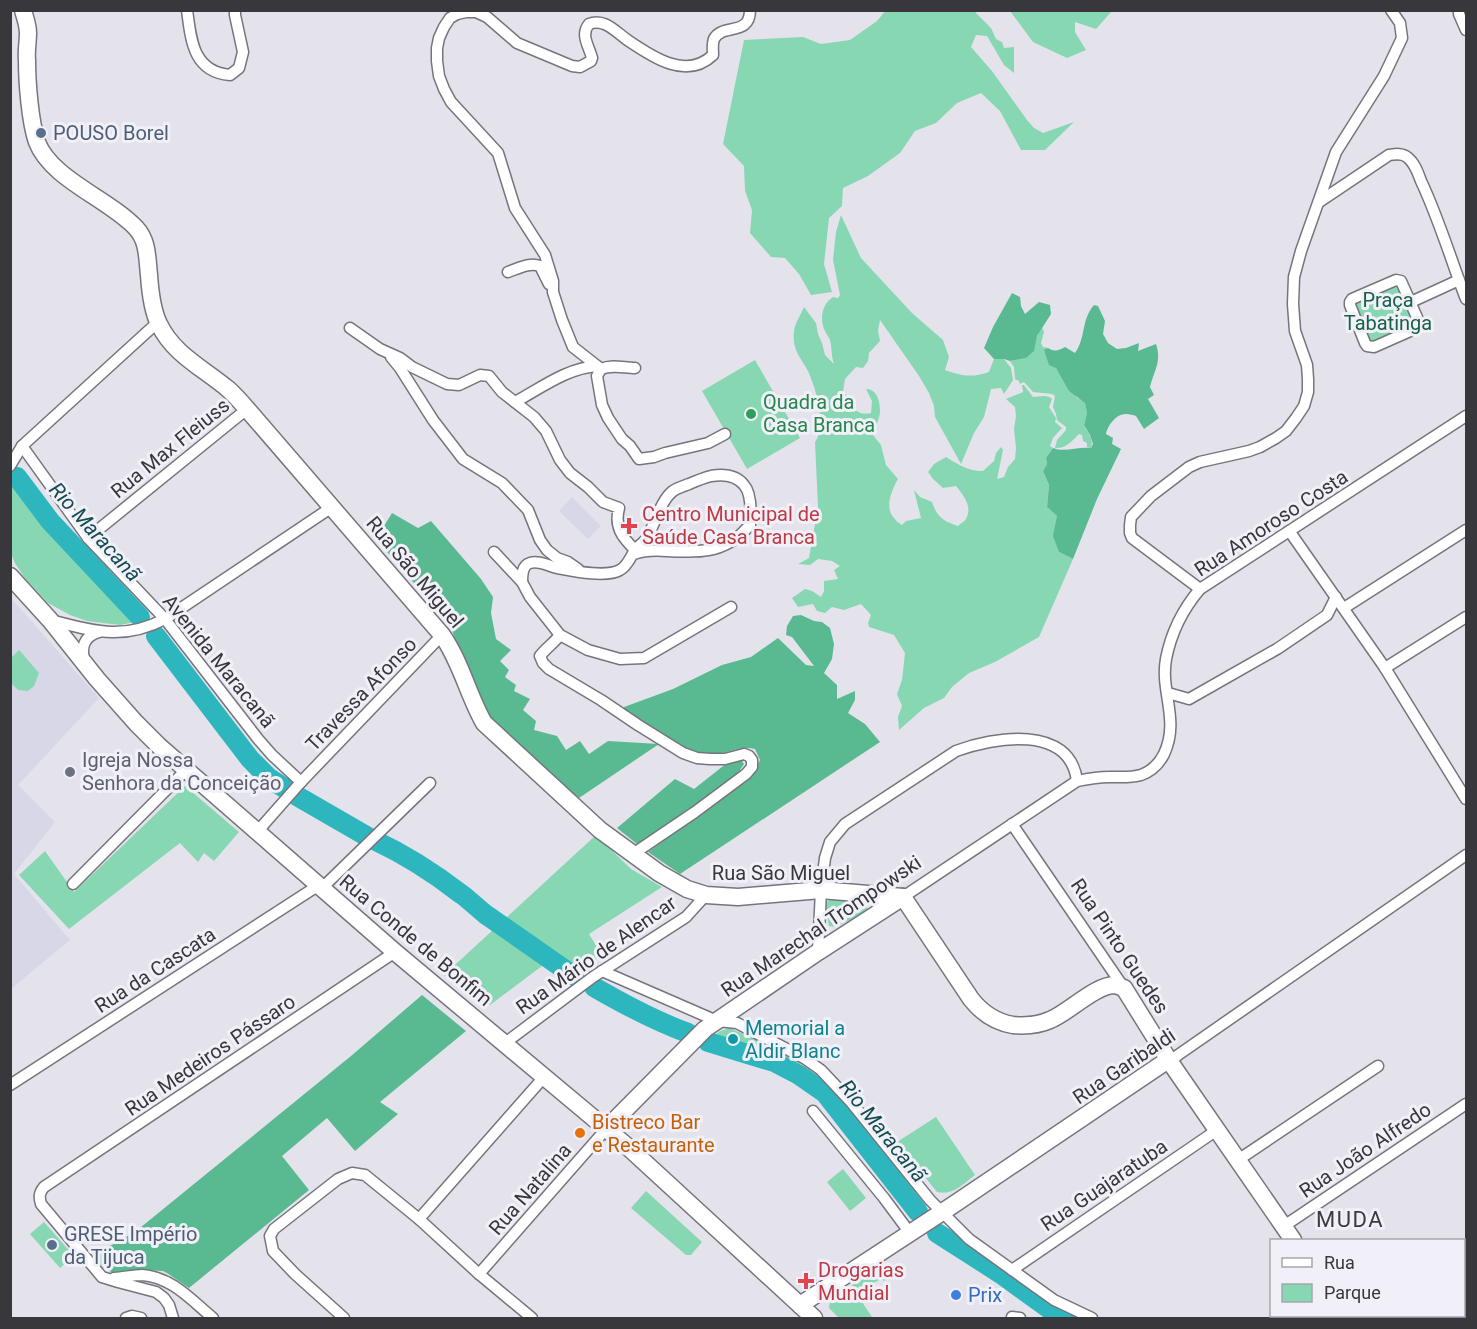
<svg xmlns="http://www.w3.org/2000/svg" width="1477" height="1329" font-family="Roboto,sans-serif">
<rect width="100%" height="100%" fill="#e4e3ec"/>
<!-- built -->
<g fill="#d8d7e7">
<polygon points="572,497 601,526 588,539 559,511"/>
<polygon points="10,597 99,698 18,785 55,822 14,874 70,940 11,989"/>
</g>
<!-- green -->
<g fill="#88d7b3">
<polygon points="886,10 976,11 976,13 991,28 996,39 1002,42 1004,48 1014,47 1014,73 1004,65 987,36 976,35 971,47 992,71 1027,120 1034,128 1043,133 1074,122 1045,150 1021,150 1000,111 981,93 957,103 936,123 915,131 900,153 868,176 843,188 842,206 829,218 824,264 832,292 811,295 799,274 785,258 771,257 750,233 752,210 745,191 744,166 723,144 744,40 803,37 821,44 850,40 877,21"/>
<polygon points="1010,11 1112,11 1096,29 1075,22 1075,32 1086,50 1067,58 1033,42"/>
<path d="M841,215L861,258L912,313L943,340L949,357L945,370C962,376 971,378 989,372L994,359H1004L1011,368L1013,380L1004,394L1001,388L991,389L984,417L974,433L961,464L935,417L934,406L929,393L919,376L880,320L878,331L880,341L869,353L868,361L863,368L856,367L845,379L843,392C854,401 851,417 871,413L872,401L866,389C877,389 880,401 880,411C880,418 875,427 873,435L881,445L886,465L898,479C892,490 884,507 894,518C896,521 899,523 902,525L906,521L921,518L914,490L920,497L932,502C937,517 943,521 958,526C961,523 964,522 966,519C973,506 963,495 956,486L943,488L933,479L928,472L934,464L946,457C959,465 968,471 983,471L994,461L996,453L1001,447L1003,450L997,479L1004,477L1008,467L1015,459L1016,448L1014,429L1016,416L1015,407L1006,399L1023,392L1022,385H1024L1033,397C1039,397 1047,394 1052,399L1049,407L1056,418L1055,422L1062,428L1053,438L1050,446L1053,448L1046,458L1047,464L1043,471L1049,485L1047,507L1057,516L1059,552L1073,559L1039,637L995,662L969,673L952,687L944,698L924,708L899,730L898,717L902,706L897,694L902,680L905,653L894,635L869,627L868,623L871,615L861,604L844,610L832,607L825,613L817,611L813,604L798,607L792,598L805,589L812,591L821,597L824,591V581L838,579L834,570L840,566L832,561L818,559L810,565L798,564L809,558L818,507L815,442C827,426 816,389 808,371C803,362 795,352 794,342C792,326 798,321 804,307L816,323L818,334L822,343L825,355L834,364C831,355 832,348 830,340C829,338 826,333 825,331C819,319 822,304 833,297L838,298L840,295L833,260L836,232Z"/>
<polygon points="1399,281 1419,322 1370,345 1352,301"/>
<path d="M1042,327L1044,332L1041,343L1043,347L1048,348L1044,351L1077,398L1085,402L1087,413L1084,425C1088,432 1094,440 1091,448L1087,447V443L1083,441L1082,435L1079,434C1072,441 1066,449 1055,448L1057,440L1066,430V427L1057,420L1056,414L1053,407L1055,396L1052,394L1033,392L1024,382L1020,384L1019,381L1015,379L1014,367L1010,361L1026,358Z"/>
<polygon points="755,360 800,438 747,469 702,391"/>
<polygon points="13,481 45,525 135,622 120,625 87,621 70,615 48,603 24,577 15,563 11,554 10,487"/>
<polygon points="19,650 39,673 34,686 28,691 18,690 11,683 11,658"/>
<polygon points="185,786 239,832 214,861 204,853 198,862 180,843 69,929 19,875 45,851 74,892"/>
<polygon points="596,835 631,869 662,887 589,934 602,955 572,978 546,963 490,1005 477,1000 444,975"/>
<polygon points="831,899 866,905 868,911 836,927 829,926 825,903"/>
<polygon points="730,1028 774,1048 799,1062 829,1086 878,1143 926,1205 923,1208 881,1152 876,1144 851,1118 835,1096 804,1071 776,1056 713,1037 720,1031"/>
<path d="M936,1117L975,1175C963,1184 953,1196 937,1192L897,1142Z"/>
<polygon points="843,1169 866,1198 850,1211 827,1182"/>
<polygon points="646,1191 702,1242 691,1255 686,1255 631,1208"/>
<polygon points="44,1222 74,1256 60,1268 30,1234"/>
<polygon points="882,1264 889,1268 891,1277 884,1281 881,1279 862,1289 863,1292 863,1297 860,1299 872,1317 869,1318 839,1318 829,1308 830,1301"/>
</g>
<!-- forest -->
<g fill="#59ba92">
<polygon points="1012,293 1020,297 1021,306 1025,314 1039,302 1050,305 1051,314 1037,336 1034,351 1026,358 1010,361 1004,359 994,359 984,348 993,327"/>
<path d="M1094,305L1098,306L1105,321L1103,334L1108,343L1117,349L1126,348L1139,343L1138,351L1156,344C1162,362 1154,370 1150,387L1154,395L1148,399L1159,418L1144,429L1136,416C1133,415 1130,414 1126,414C1116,414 1108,425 1106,434L1113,438L1112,444L1121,449L1097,499L1073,559L1059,552L1053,536L1057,516L1047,507L1049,485L1043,471L1047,464L1046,458L1053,448C1065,453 1078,446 1091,448L1093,444L1090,435L1084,425L1087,413L1085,403L1069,391L1056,368L1049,365L1044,350L1048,348C1055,352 1058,351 1065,347L1075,353C1086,338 1081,320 1094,305Z"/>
<polygon points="392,513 418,528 431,521 481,579 493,597 491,613 496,639 511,650 500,661 509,670 505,677 516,685 514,691 530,699 523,710 536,721 534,730 557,736 566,750 580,741 589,754 608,741 659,744 579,798 530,758 491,723 457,644 450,625 376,539"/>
<path d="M801,615L814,621L822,622L830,628L834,644L832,659L824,673L837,685V699L855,691V700L848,713L865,724L880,742L680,874L648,852L746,781L756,769L760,760L755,749C739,745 725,755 709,755C682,753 646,725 623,710L624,707L673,689L722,665L751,657L778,638L806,665L814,666L792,637L786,635L787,626L793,616Z"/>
<polygon points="737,760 742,761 744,764 736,776 694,807 637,844 617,828 675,779 694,789 727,763"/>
<polygon points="422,995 466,1031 380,1102 398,1114 355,1151 327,1118 282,1156 309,1190 189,1288 167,1273 163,1271 139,1270 113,1273 101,1266 92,1256 135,1232 351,1056"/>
</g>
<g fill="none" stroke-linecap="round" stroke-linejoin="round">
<!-- river -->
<g stroke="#2eb6be" stroke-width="20">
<polyline points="17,477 50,521 140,617"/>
<polyline points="156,636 250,759 269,778 286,789"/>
<polyline points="297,796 368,837"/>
<path d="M374,840C406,855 434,873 461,894"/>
<polyline points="464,896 485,914 574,976"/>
<path d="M594,987C625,1005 655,1021 688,1033"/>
<polyline points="708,1042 774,1062 799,1075 825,1093 918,1212"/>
<polyline points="937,1233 1001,1274 1052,1311 1066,1318"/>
</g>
<!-- street casing -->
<g stroke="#76757d" stroke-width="13">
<g id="street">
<path d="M187,10C191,40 193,72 230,75L239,68L243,52L235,15V10"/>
<polyline points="1459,10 1459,14 1466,30"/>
<path d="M1319,202L1389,155C1396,154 1402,153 1407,157C1415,163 1418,173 1421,181C1439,219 1451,260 1466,299"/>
<path d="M508,272C519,268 530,262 540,266L549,284"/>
<polygon points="1396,280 1401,281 1419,322 1417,328 1374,347 1367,346 1365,343 1350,305 1350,302 1352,299"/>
<polyline points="1411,302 1459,280"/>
<path d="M350,328L380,349L400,358L412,367L447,384L459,385L480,375L489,376L502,392L534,417L546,431L560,460L570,473L588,487L603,502L619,508C614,527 622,537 635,550"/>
<polyline points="391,357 400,368 433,420 463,459 502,483 528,510 540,540 547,550 557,558 568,562 578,569"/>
<path d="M635,368C624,368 612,364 601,369L573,347L562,320L553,292V281L545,255L515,208L498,153L451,102L444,89L439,76L437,61V48L439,38L444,27L450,18L457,14L466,12H476L487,17L517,43L572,66L580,67L591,61L592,58C589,46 580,35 589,24C604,18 615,31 626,39C651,56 686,81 713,55C713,50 712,44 714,39C722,23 750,37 750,10"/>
<polyline points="601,369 597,376 602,405 608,418 622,439 630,446 639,459 654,457 665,453 708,443 725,434"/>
<path d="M515,402C541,388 567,368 597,366"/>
<polyline points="22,446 88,538 165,619 258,739 272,755 301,782"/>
<polyline points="10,466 22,446 158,322"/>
<polyline points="1290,532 1385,668 1466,799"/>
<polyline points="88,538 247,409"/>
<polyline points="494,552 522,582 530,597 560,635 588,650 620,659 644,658 731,607"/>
<path d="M522,582C522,576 522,565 530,563C538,560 549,566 557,568C573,571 606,578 620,570C628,566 631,555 636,549C639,545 644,543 646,539C655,525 660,501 673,491C677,488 684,486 689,484C696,481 703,478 711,476C723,474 736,475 744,485C752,494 751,513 750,525C725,554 702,552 667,551C655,550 645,550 634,554"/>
<polyline points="1200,589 1132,538 1130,533 1130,525 1131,517 1151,496 1189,467 1200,462 1249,451 1260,447 1276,438 1286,431 1296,418 1304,406 1308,392 1308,379 1307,365 1295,331 1293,304 1294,277 1301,251 1336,152 1384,76 1402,38 1400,23 1391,10"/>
<polyline points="1344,608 1466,530"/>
<path d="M50,620C94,631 122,641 165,619L332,507"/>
<path d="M560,635C554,643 546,648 540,656L543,663L549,669L601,700L638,725L683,753L697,758L710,759H725L744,754L749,756L752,760V767L746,774L695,812L633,854"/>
<path d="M85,662C80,648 84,636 99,632"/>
<polyline points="1385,668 1466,617"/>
<polyline points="1168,693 1189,699 1277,649 1327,615 1336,597"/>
<polyline points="1012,824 1124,988"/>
<polyline points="257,832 301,782 442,635"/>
<polyline points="73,884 186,770"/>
<polyline points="322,888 430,783"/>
<path d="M903,897L1077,781C1087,779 1098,777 1109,777C1119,777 1131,778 1141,775C1152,771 1159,764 1164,754C1180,720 1160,692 1166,659C1171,633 1183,609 1200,589L1466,416"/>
<path d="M818,952L821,890L825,858L830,842L845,824L956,751C994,737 1070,724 1077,781"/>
<polyline points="602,971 717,1021 737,1023 804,1058 821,1070 851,1102 930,1200 969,1239 1054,1300 1092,1318"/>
<polyline points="505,1043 593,977 686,917 706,895"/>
<polyline points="1170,1062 1178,1055 1466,855"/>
<polyline points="10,1085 319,885"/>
<polyline points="813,1111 884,1198 910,1233"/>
<polyline points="1238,1160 1378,1066"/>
<polyline points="419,1219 544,1077"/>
<polyline points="1284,1226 1466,1104"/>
<polyline points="1012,1270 1217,1130"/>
<polyline points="479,1274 607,1128"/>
<path d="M114,1278C123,1278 132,1275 142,1275C172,1277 191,1300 213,1318"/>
<polyline points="1464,1297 1466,1295"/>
<polyline points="1012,1317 1020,1318"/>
<polyline points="126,1318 132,1316 141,1318"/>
<path d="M173,1318L169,1305L164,1298L156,1292L118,1282L102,1277L41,1204C39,1197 39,1193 44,1187L395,952"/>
<polyline points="344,1318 295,1274 273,1251 270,1236 274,1229 338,1179 352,1173 365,1175 419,1219 479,1274 532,1318"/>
<polyline points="1300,1318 1305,1316"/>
<polyline points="1432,1318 1436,1316"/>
</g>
</g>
<!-- secondary casing -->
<g stroke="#76757d" stroke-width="19">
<g id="secondary">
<path d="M23,10C25,18 28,25 28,33C28,42 26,51 27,60C27,82 30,122 37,142C51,179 109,199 136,228C148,241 147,257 149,275C150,290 152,310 159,324C173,354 203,368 228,389C235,395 241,402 247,409L442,635C461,662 468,695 484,723L600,830L659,873L687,889L706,895L738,897L821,890L903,897"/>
<polyline points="10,576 50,620 97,679 136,723 159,746 395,952 628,1147 814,1318"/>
<path d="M903,897L971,999C982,1013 995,1022 1013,1025C1025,1026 1039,1025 1050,1020C1068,1013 1095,985 1115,985C1118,986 1121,987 1124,988L1170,1062L1293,1240"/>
<polyline points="607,1128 705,1029 818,952 903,897"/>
<polyline points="800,1305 953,1205 1162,1064 1170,1062"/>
<polyline points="1342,1316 1344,1318"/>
</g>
</g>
<!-- street -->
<use href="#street" stroke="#fff" stroke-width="10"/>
<!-- secondary -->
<use href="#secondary" stroke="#fff" stroke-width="16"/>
</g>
<!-- markers -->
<g fill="#5c6f8a" stroke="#f1f0f9" stroke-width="2">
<circle cx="41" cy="133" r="6"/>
<circle cx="52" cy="1245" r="6"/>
</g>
<circle fill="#2e9e5b" stroke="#f1f0f9" stroke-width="2" cx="751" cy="414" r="6"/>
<g fill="#e0444e" stroke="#f1f0f9" stroke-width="2">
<path d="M626 517h6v6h6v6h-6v6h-6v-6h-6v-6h6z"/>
<path d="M803 1272h6v6h6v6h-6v6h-6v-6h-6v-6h6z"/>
</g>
<circle fill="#6b7280" stroke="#f1f0f9" stroke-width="2" cx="70" cy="772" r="6"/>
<circle fill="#0f9aa8" stroke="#f1f0f9" stroke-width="2" cx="733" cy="1039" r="6"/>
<circle fill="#e8710a" stroke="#f1f0f9" stroke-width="2" cx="580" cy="1133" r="6"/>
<circle fill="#3f7fe0" stroke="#f1f0f9" stroke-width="2" cx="956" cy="1295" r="6"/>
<g text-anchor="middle" stroke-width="6" stroke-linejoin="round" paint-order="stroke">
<!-- service labels -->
<g font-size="20" fill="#4e5e75" stroke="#f1f0f9" text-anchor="start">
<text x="53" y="140">POUSO Borel</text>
<text x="64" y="1241">GRESE Império<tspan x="64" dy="23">da Tijuca</tspan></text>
</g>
<!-- park labels -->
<g font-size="20" fill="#176146" stroke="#f1f0f9">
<text x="1388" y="307">Praça<tspan x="1388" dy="23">Tabatinga</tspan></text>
</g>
<!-- leisure labels -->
<g font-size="20" fill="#27864d" stroke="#f1f0f9" text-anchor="start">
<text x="763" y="409">Quadra da<tspan x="763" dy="23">Casa Branca</tspan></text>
</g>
<!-- street labels -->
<g font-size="20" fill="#38373b" stroke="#f1f0f9">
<text transform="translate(170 448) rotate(-39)" y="7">Rua Max Fleiuss</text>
<text transform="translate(1271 523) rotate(-33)" y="7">Rua Amoroso Costa</text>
<text transform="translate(415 572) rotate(50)" y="7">Rua São Miguel</text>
<text transform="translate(219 661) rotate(51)" y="7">Avenida Maracanã</text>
<text transform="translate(361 694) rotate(-46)" y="7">Travessa Afonso</text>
<text x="781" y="880">Rua São Miguel</text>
<text transform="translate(821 926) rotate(-34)" y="7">Rua Marechal Trompowski</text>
<text transform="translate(416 940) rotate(40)" y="7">Rua Conde de Bonfim</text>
<text transform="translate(1120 946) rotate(56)" y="7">Rua Pinto Guedes</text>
<text transform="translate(596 955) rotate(-35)" y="7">Rua Mário de Alencar</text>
<text transform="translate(155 970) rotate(-33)" y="7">Rua da Cascata</text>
<text transform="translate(210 1055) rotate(-34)" y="7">Rua Medeiros Pássaro</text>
<text transform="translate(1124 1066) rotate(-34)" y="7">Rua Garibaldi</text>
<text transform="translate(1365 1150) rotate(-34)" y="7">Rua João Alfredo</text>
<text transform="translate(1104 1185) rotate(-34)" y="7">Rua Guajaratuba</text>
<text transform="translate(530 1189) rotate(-49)" y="7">Rua Natalina</text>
</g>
<!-- health labels -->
<g font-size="20" fill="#be3a42" stroke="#f1f0f9" text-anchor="start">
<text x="642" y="521">Centro Municipal de<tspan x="642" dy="23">Saúde Casa Branca</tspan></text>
<text x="818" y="1277">Drogarias<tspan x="818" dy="23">Mundial</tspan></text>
</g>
<!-- worship labels -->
<g font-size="20" fill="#5b616d" stroke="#f1f0f9" text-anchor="start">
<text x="82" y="767">Igreja Nossa<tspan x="82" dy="23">Senhora da Conceição</tspan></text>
</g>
<!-- culture labels -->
<g font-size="20" fill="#0d838f" stroke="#f1f0f9" text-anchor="start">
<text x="745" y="1035">Memorial a<tspan x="745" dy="23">Aldir Blanc</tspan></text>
</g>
<!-- food labels -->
<g font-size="20" fill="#c56008" stroke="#f1f0f9" text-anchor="start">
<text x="592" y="1129">Bistreco Bar<tspan x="592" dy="23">e Restaurante</tspan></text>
</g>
<!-- shop labels -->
<g font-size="20" fill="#366cbe" stroke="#f1f0f9" text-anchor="start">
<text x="968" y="1302">Prix</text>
</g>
<!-- water labels -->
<g font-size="21" font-style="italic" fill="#144c4f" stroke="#f1f0f9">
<text transform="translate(95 532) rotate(48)" y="7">Rio Maracanã</text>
<text transform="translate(883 1131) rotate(51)" y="7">Rio Maracanã</text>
</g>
<!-- quarter labels -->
<g font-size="22" letter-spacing="1.5" fill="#3b3a41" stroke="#f1f0f9">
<text x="1350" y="1227">MUDA</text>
</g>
</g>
<!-- border -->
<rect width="1477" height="1329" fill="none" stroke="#38373b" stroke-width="24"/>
<!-- legend -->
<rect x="1270" y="1239" width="195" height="78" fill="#f1f0f9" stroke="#a7a6ad" stroke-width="1.5"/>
<rect x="1282" y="1258" width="30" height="9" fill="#ffffff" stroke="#a7a6ad" stroke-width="1.5"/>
<text x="1324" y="1269" font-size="18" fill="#38373b">Rua</text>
<rect x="1282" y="1284" width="30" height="18" fill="#88d7b3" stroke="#a7a6ad" stroke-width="1.5"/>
<text x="1324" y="1299" font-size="18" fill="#38373b">Parque</text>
</svg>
